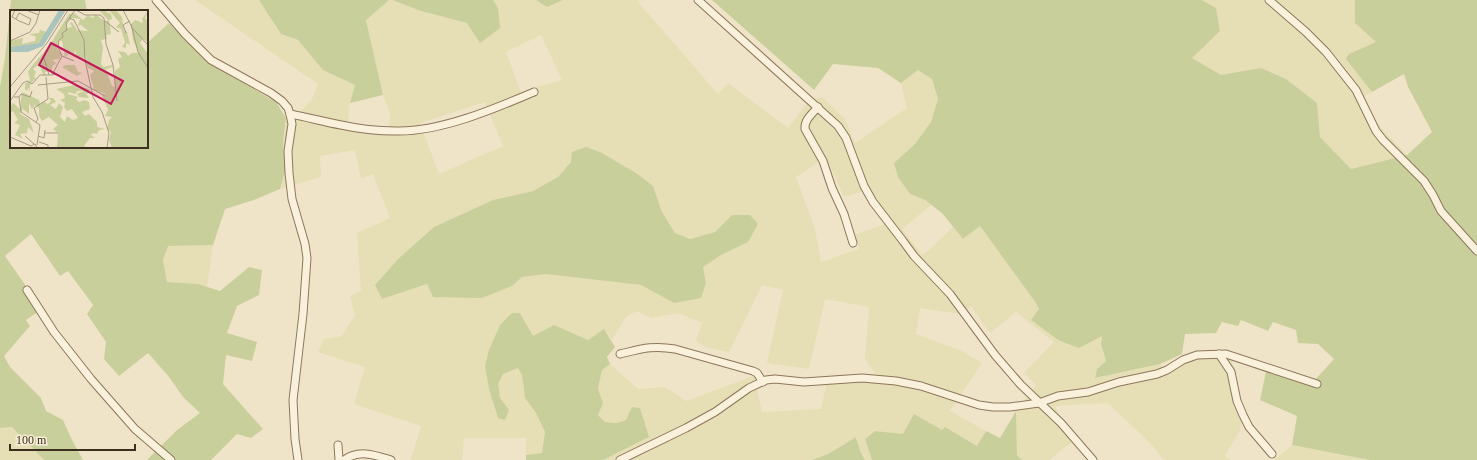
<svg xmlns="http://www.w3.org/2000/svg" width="1477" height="460" font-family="'Times New Roman',serif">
<rect width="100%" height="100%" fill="#f0e4c8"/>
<!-- farmland -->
<g fill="#e6deb5" fill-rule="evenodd">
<path d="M195,0H259L281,34L299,41L323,70L355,85L350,103L347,130L389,135L390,114L383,95L366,19L389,0H392L421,11L467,23L498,8L493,0H536L547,7L563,0H639L638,2L718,94L728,83L788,128L809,101L822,97L845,119L855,143L907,108L901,83L918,70L932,79L938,99L931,123L915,144L894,163L909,194L925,200L931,205L902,229L922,255L929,250L953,227L963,239L980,226L1036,303L1039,309L1031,320L1058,340L1102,335L1101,345L1106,361L1097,369L1095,378L1160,364L1165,370L1205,351H1220L1229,357L1235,368L1242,414L1240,430L1225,456L1231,460H1164L1151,444L1108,403L1055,406L1073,441L1049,460H1022L1017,455L1016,411L1036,385L1024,373L1054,342L1016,312L990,333L971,306L961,314L920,308L916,334L960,350L982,363L950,411L986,431L977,446L945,427L942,431L904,434L875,431L865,439L872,460H865L861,453L857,437L843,444L828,454L812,460H600L605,459L649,437L626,420L617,423L605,422L598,414L603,403L598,389L602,370L610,364L638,389L665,387L686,401L754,376L762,412L821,409L828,378L881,382L865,359L869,307L825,299L809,369L767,363L783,290L762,285L729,352L708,348L696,341L702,323L678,313L651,318L637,311L626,317L612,340L604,329L588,340L576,336H532L521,313L485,366L489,389L498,418L509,410L500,398L497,384L503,374L518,368L522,375L525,398L536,413L545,432L542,453L526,455V438H464L462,460H411L421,426L354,404L365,367L318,352L324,339L342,336L355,315L350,296L361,291L357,233L390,218L373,174L361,179L355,150L320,156L321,177L280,189L285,171L283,142L286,118L302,110L312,99L318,84ZM541,35L562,80L521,92L506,52ZM485,102L503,146L439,174L420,123ZM827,159L844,197L864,191L886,224L854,235L859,249L821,262L815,229L796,177L819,162ZM571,162L653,186L662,212L675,233L690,239L715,232L732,215L748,242L721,255L703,267L706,283L674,303L641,285L546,274L522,277L512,286L433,297L427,284L382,299L375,285L398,259L434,227L493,200L533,191L558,177Z"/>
<polygon points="1202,0 1355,0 1355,23 1376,42 1349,54 1372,92 1360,99 1380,127 1407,155 1351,169 1320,137 1317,103 1286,79 1261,68 1221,76 1191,58 1220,31 1216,8"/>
<polygon points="213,245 207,287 198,284 167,282 163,260 167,246"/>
<polygon points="12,427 42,458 44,460 0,460 0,428"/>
<polygon points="1292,445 1368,459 1369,460 1274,460"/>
</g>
<!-- green -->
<g fill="#c9cf9b">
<polygon points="11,0 85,0 87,11 11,11 11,147 147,147 147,43 169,23 210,64 276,102 286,118 283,142 285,171 280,189 254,200 225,209 213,245 168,246 163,260 167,282 198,284 220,291 249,267 262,270 259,295 237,306 227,333 257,342 252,361 226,355 223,384 263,429 251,438 237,434 211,460 147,460 177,430 200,413 183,397 169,377 148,353 119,376 104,359 106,342 87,314 93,305 68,271 60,276 31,234 5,256 42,309 26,320 30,326 4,356 10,367 41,398 46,411 63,420 72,440 83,460 44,460 12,427 0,428 0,87 5,58"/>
<polygon points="259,0 389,0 366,20 383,95 350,103 355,85 323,70 298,40 281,34"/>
<polygon points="392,0 493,0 498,8 500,28 480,43 467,23 421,11"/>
<polygon points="536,0 563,0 547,7"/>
<polygon points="712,0 1202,0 1216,8 1220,31 1192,58 1221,75 1261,68 1286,79 1317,103 1320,137 1351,169 1407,155 1432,132 1408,87 1404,74 1372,92 1346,59 1349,54 1376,42 1355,23 1355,0 1477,0 1477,460 1370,460 1292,445 1297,416 1260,400 1267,367 1315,380 1334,359 1318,344 1298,343 1296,330 1273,322 1268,331 1241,320 1238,326 1222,322 1216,333 1185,334 1182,354 1160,364 1095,378 1097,369 1106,361 1101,344 1102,336 1079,348 1058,340 1031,320 1039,309 1036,303 980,226 963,239 942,213 925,200 910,194 898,177 894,163 915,144 931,122 938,99 932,79 918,70 901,83 878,68 833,64 814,90"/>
<polygon points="586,147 600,152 636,173 653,186 662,212 675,233 690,239 715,232 732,215 750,215 758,224 748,242 721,255 703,267 706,283 701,298 674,303 641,285 546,274 522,277 512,286 482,298 433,297 427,284 382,299 375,285 398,259 434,227 493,200 533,191 558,177 571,162 572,152"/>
<polygon points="512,313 520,313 533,336 554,325 588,340 604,329 615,347 607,357 610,364 602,370 598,389 603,403 598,415 605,422 617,423 626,420 632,407 640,408 649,437 605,459 600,460 526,460 526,455 542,453 545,432 536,413 525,398 522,375 518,368 503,374 498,384 500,398 509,410 505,420 498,418 489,389 485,366 489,350 500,325"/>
<polygon points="1016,411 1017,455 1022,460 872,460 865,439 875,431 903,434 914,414 942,430 945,427 977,446 986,431 1000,438"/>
<polygon points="856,437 861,453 865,460 812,460 828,454"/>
</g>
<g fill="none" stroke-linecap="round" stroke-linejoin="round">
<!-- minor casing -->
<g stroke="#8d765c" stroke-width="9">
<g id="minor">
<polyline points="156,0 185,34 211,60 271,93 282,101 288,108 290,114 292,124 288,151 289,173 292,199 305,244 307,258 303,314 293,400 295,439 298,460"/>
<polyline points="698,0 838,126 846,138 864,186 873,202 903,241 914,256 950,294 995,355 1021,385 1061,423 1093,460"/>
<polyline points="1269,0 1306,32 1326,52 1356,90 1376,131 1383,140 1424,181 1433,195 1441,211 1477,251"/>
<path d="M818,107C812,114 804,120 805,129L823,161L832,188L844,214L853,243"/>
<path d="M290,114C307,117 324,122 341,125C359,129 378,131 396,131C440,132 494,109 534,92"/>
<polyline points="27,290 54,332 91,379 135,429 171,460"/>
<path d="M620,354C641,349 653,345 675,349L753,371L757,373L763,382"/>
<polyline points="1219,354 1231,372 1237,401 1243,415 1249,427 1272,454"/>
<polyline points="338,445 339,460"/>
<path d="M344,460C359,449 375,455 391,460"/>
<polyline points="620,460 686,428 715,412 749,388 766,380 775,379 804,382 862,378 896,381 921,386 979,405 993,407 1010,407 1039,403 1058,396 1088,392 1119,382 1157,374 1167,370 1183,360 1197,355 1226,354 1317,384"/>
</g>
</g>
<!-- minor -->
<use href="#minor" stroke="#faf1dc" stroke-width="7"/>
</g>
<!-- overview -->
<g transform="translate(10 10)">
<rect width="138" height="138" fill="#f0e4c8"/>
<path d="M89,0H98L96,2L101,4L102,9L99,10L101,24L96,25L97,29L91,30L93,37L91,53L93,57L103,55V57L96,59L97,63L102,76L105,77V61L110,57L108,49L112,47L108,41L115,42L118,46L122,43H129L123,30L121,14L125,10L133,13L132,9L138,1L135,8L138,11V32L133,29L130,33L138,44V138H102L99,130L101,122L97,119L99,110L102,107L95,106L98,100L92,85L96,84L84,80L80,65L84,61L78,58L75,50L77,46L74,49L67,47L65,40L64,47L60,43L55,47L52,31L49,30L48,35H45L51,45L49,49L42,50L46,53L42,57V61L35,62L36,66L33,64L29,54L23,59L26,62L24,67L26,68L20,74V80L18,78L17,80L27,82L15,80V74L20,70L18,62L21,57L39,36L59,4L64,3L73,10L78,5L83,8L85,4L96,12L98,10ZM62,8L70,9L68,16L71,15L78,21L67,20L62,12L60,13L62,17L57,18L56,15ZM99,0H106L112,7L114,21L117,22L120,35L116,33V38L112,37L115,32L111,19L106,17L110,13ZM30,20L37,22L29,33L0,37V31L13,28L12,34L25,31L26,27L19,24L29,23ZM56,55H65L68,62L72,63L67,66L52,57ZM64,75L80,79L78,84L75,83L79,87L77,88L69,87L67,84L74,81H67L66,84L58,82V84L68,87L66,89L69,92L75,90L79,92L80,99L72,102L75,106L79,104L87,112V117L95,119L89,120L87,124L83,123L81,125L85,128H80L74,136L76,138L47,137L48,123L43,119L48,115L39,107L32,111L29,106V98L25,95L22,99L19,93V104L13,99L10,104L19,109L24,123L18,117L17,123L10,124L13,129L5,125L10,115L4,113L8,110L3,101L0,103V98L3,93L10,99L12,82L29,90L30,94L34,92L38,94L41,91L39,88H43L46,92L40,95L46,99L49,93L53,97L50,107L55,112L57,106L63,110L68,108L62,99L57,101L54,97L55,93L50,90L55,88L54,84L46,79Z" fill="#c9cf9b" fill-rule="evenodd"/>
<path d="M49,0H56L33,36L18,42H0V37L29,33Z" fill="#a9c4bc"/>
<path fill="none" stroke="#a89b85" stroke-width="1" d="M5,0L2,7L6,9L9,11L19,15L21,9L9,3L6,9M16,0L29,5M66,0L75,5H90L94,8L96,34L103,55L107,91M113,0L123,19L138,35M59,8L64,10L74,30L75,50L83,87L92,102L99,123L97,138M95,11L109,22M121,14L128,42L138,58M116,23L113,15L120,11M0,31L20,22L26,13L30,0M52,46L64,51M34,48L39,65M42,65L46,64L53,69M28,75L68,71L95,86M0,77L37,33L58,0M4,87H9L11,102L30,115L27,135M9,87L11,84L20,87L22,81M0,91L13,73L17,71L22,74L30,65H42L52,46L48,37L49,30L53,27L52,23L57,20L56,13L65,0M26,112L28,109L24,98L38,89L36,67M35,123H48M15,126L24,134M28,126L34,128L35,120M0,127L21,136L25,134L27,138M29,132L38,135V138"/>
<path fill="#c2185b" fill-opacity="0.15" stroke="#c2185b" stroke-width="2" d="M41,33L113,71L101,94L29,55Z"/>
<rect width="138" height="138" fill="none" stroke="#3d2e20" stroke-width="2"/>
</g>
<!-- scale -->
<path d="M10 444v6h125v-6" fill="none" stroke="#3d2e20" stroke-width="2"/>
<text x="16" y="444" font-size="12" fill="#3d2e20" stroke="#f7eed8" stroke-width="3" paint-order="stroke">100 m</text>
</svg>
